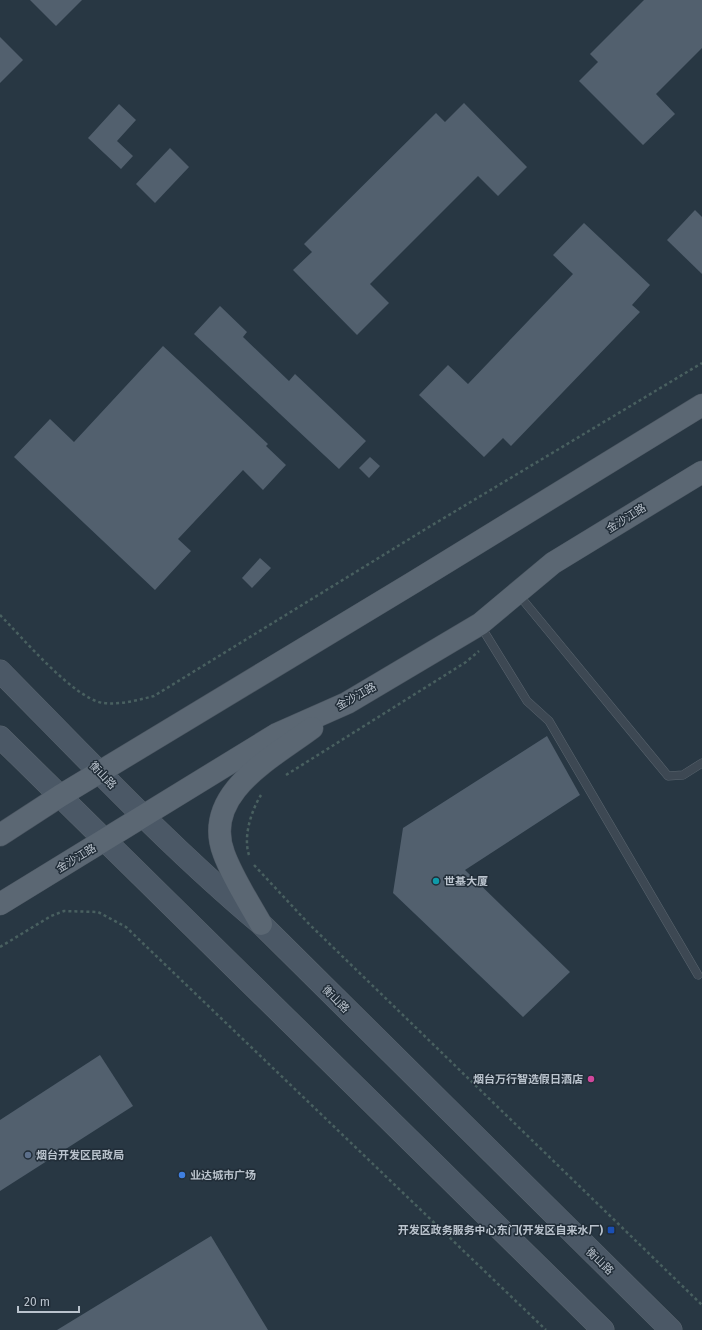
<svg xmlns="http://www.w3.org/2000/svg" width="702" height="1330" font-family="'Fira Sans','Noto Sans SC',sans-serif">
<rect width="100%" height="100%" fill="#283743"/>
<!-- building -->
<g fill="#52606e">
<polygon points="30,0 82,0 56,26"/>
<polygon points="644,0 702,0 702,48 656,94 675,114 643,145 579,81 598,62 590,54"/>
<polygon points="0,37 23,60 0,83"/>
<polygon points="464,103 527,167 498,196 478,176 370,284 389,303 357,335 293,270 312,252 304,244 436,113 445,122"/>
<polygon points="119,104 136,120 117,141 133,156 121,169 88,138"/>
<polygon points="170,148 189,167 155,203 136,184"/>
<polygon points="695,210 702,217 702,274 667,240"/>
<polygon points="584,223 650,285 632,305 640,312 511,446 503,438 484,457 419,395 448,365 468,384 573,274 553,255"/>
<polygon points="220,306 247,332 243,337 289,381 295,374 366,441 339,469 194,334"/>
<polygon points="163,346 268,444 266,446 286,465 263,490 243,470 178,539 191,551 155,590 14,457 50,419 74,442"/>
<polygon points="370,457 380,466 369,478 359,468"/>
<polygon points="260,558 271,568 252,588 242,578"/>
<polygon points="547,736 580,795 465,870 570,972 523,1017 393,893 403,828"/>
<polygon points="100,1055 133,1106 0,1191 0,1120"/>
<polygon points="211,1236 268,1330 57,1330"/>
</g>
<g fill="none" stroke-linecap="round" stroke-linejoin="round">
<!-- lane casing -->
<g stroke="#5b6670" stroke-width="9">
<g id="lane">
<polyline points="518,594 668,776 683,775 702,763"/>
<polyline points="480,625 527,701 549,721 698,975"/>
</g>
</g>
<!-- secondary casing -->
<g stroke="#5b6670" stroke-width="23">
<g id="secondary">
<path d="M0,671C85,757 168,846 261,924L671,1330"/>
<polyline points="0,737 603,1330"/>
</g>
</g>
<!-- primary casing -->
<g stroke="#49545f" stroke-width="23">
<g id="primary">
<polyline points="0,835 60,796 414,582 702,405"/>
<polyline points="0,904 277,734 347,703 480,624 553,563 702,472"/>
<path d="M261,924C248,901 233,878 224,854C201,794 272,758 312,728"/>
</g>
</g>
<!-- path -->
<g stroke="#496060" stroke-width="2.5" stroke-dasharray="3 3" stroke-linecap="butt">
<path d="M0,615C22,637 73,698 103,703C121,705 138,700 154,696L424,530L702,363"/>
<polyline points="286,775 466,662 479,651"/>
<path d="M249,855C243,837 251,811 261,795"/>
<polyline points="254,865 308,923 702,1305"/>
<polyline points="0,947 51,916 64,911 98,912 126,927 546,1330"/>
</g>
<!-- lane -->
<use href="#lane" stroke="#3d4853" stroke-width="8"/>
<!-- secondary -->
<use href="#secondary" stroke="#4b5866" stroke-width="22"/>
<!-- primary -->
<use href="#primary" stroke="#5b6773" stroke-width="22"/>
</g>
<!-- markers -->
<circle fill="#0f9aa8" stroke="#212d38" stroke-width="1.5" cx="436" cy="881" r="4"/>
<circle fill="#d1479c" stroke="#212d38" stroke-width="1.5" cx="591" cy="1079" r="4"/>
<circle fill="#5c6f8a" stroke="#212d38" stroke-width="1.5" cx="28" cy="1155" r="4"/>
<circle fill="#3f7fe0" stroke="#212d38" stroke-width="1.5" cx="182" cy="1175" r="4"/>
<rect fill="#1a4fb4" stroke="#212d38" stroke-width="1.5" x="607" y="1226" width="8" height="8" rx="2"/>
<g text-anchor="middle" stroke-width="3" stroke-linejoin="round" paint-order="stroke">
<!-- street labels -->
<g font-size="11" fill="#bac3cd" stroke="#212d38">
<text transform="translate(626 518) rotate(-32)" y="4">金沙江路</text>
<text transform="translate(356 696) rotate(-29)" y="4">金沙江路</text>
<text transform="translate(103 775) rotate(46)" y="4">衡山路</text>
<text transform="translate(76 858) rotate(-31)" y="4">金沙江路</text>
<text transform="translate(336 999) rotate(45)" y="4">衡山路</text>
<text transform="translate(600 1261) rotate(44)" y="4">衡山路</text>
</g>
<!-- poi labels -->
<g font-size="11" font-weight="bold" fill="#bac3cd" stroke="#212d38" text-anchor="start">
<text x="444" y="885">世基大厦</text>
<text x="583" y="1083" text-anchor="end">烟台万行智选假日酒店</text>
<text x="36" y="1159">烟台开发区民政局</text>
<text x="190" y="1179">业达城市广场</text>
<text x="603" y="1234" text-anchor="end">开发区政务服务中心东门(开发区自来水厂)</text>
</g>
</g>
<!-- scale -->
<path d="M18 1306v6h61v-6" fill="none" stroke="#bac3cd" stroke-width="2"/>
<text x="24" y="1306" font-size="12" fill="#bac3cd" stroke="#212d38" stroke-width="3" paint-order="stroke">20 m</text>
</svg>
